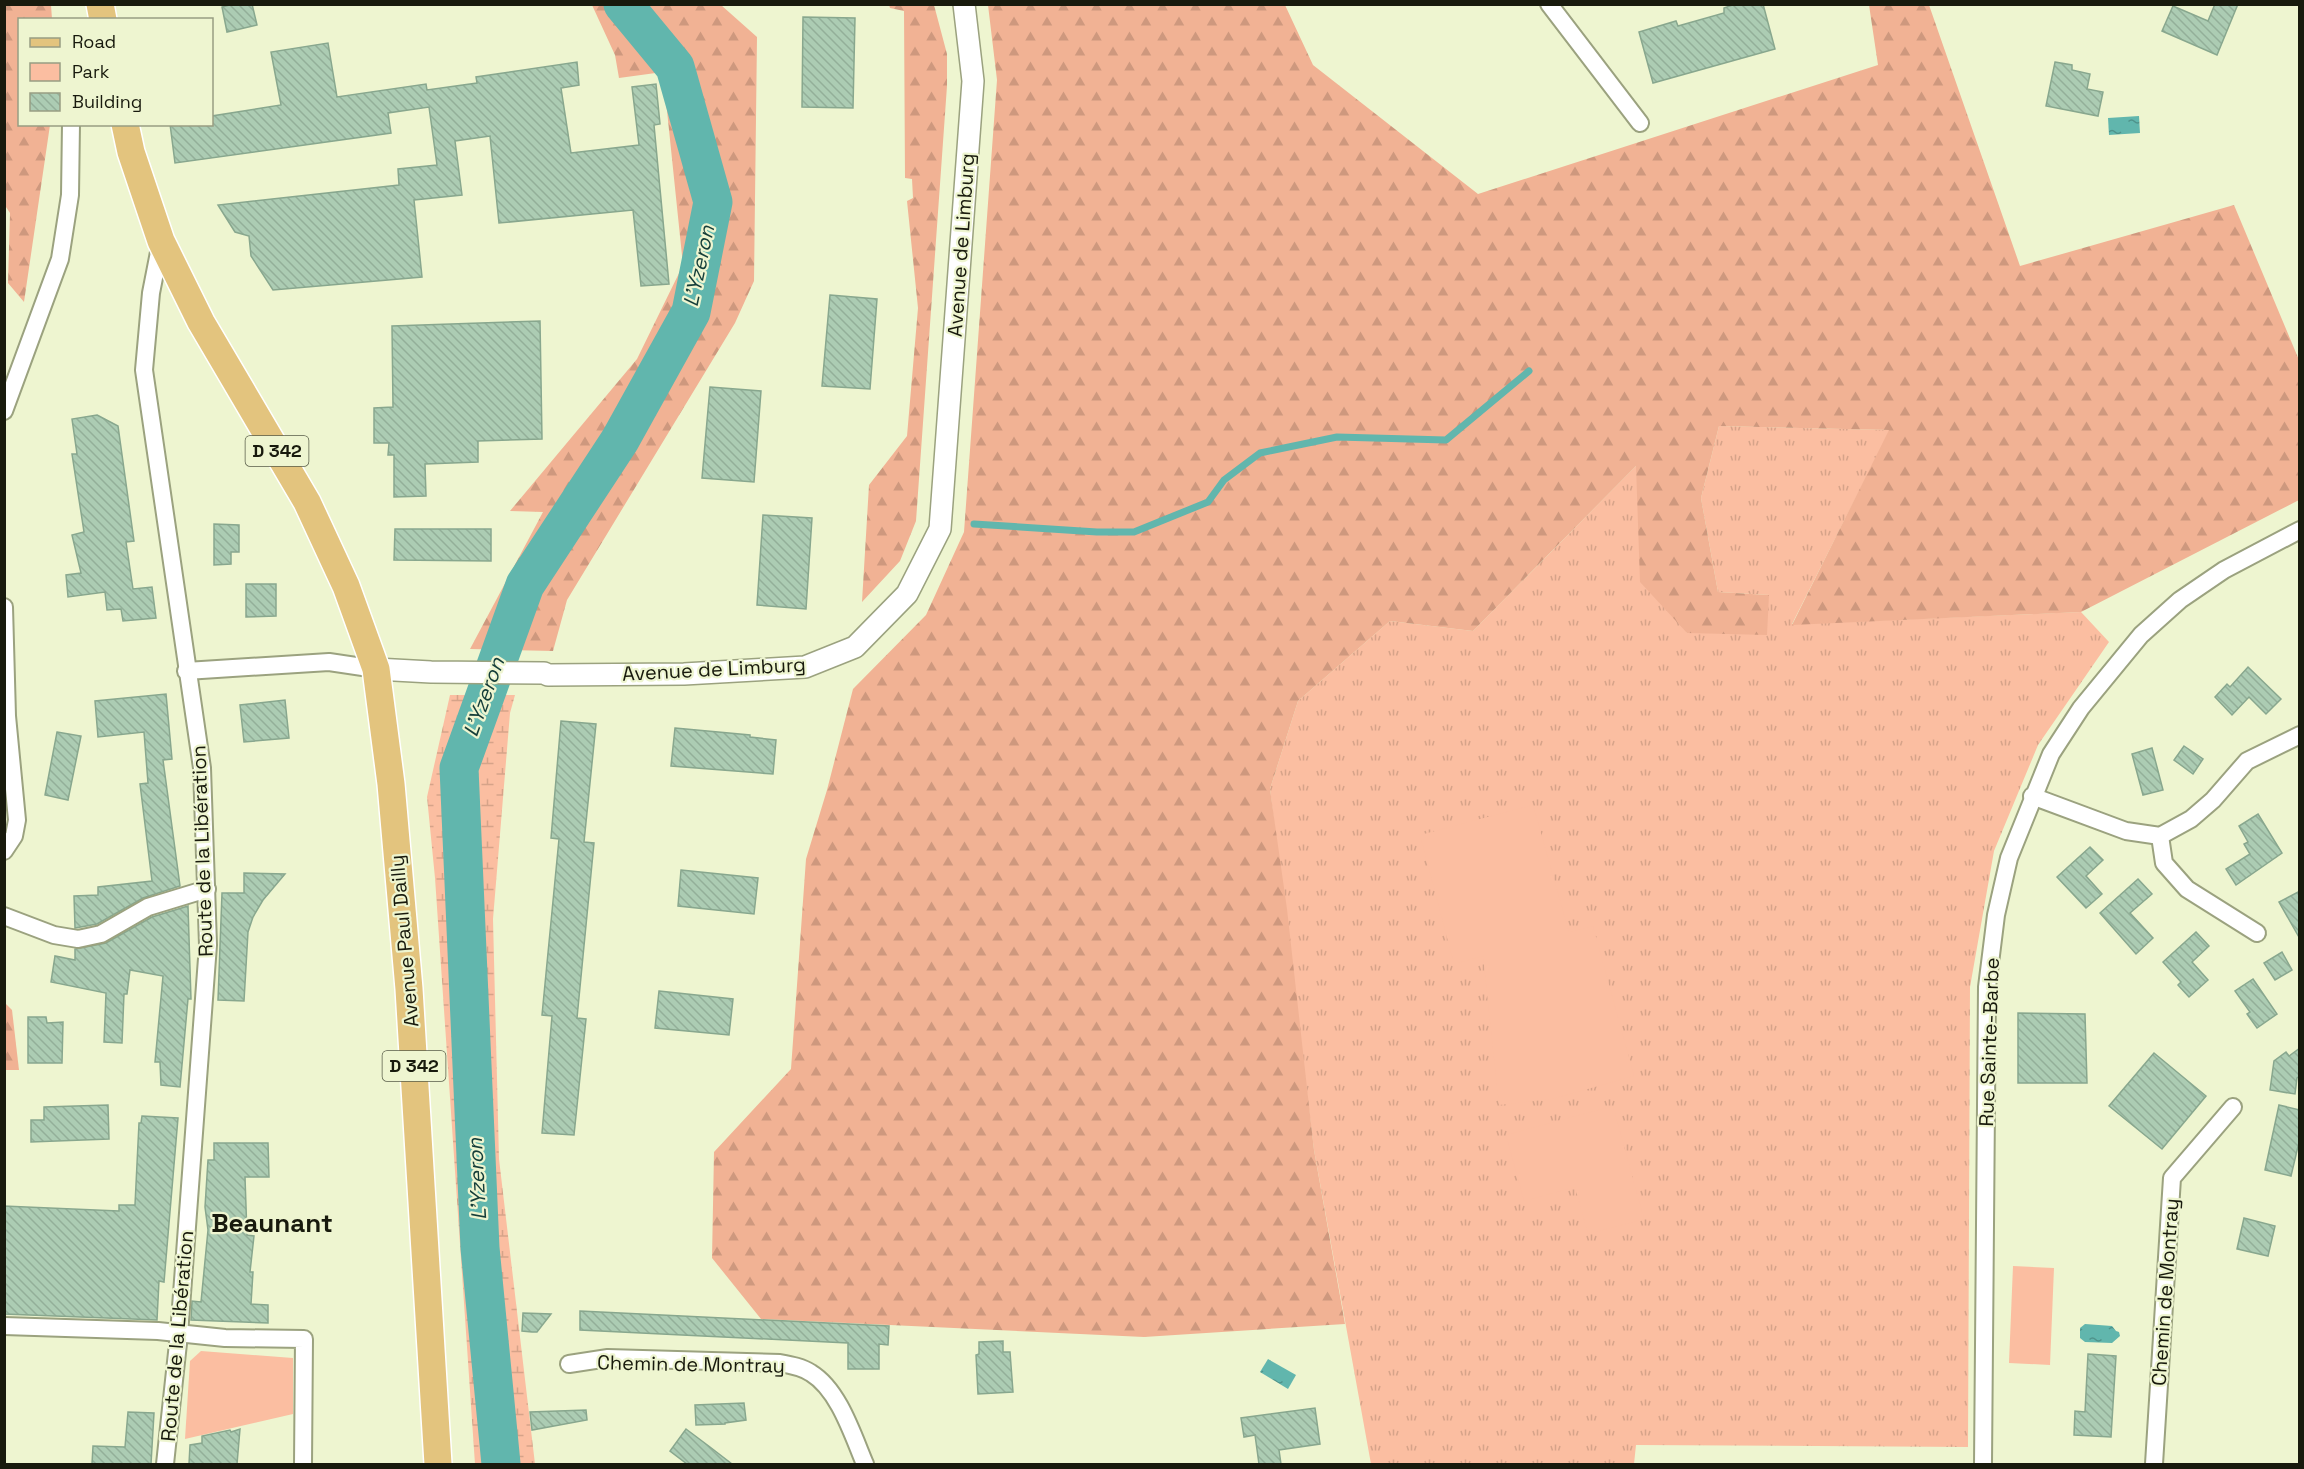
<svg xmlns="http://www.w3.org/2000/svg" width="2304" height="1469" font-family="'Space Grotesk',sans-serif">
<defs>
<pattern id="grass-tufts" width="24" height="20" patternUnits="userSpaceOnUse" patternTransform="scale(1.5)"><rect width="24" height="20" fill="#fbbea1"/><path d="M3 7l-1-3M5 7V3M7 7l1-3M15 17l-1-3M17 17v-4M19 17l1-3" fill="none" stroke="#d6a389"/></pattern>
<pattern id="forest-firs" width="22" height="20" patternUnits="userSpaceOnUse" patternTransform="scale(1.5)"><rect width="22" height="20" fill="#f1b294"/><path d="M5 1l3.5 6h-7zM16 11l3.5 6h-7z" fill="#ce987e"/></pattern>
<pattern id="wetland-marsh" width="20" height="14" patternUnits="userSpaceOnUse" patternTransform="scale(1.5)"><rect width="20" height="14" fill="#fbbea1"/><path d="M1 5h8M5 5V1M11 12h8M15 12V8" fill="none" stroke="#d6a389"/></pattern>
<pattern id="water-ripples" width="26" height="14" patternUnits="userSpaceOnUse" patternTransform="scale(1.5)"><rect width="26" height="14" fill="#61b6ad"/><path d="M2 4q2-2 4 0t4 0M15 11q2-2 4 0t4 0" fill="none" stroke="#4f938b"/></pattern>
<pattern id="building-back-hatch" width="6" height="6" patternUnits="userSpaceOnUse" patternTransform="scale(1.5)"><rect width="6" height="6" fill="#acccb3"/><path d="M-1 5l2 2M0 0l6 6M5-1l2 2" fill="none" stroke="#93af99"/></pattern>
</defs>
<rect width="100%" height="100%" fill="#eef5d0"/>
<!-- grass -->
<polygon fill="url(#grass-tufts)" points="1719,426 1890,430 1792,624 2081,612 2109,642 2038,745 1994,851 1970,987 1968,1447 1636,1445 1634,1464 1371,1464 1314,1150 1270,789 1298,701 1390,621 1473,631 1637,465 1687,633 1769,595 1718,592 1701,498"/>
<!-- forest -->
<g fill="url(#forest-firs)">
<polygon points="4,5 51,5 52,19 20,20 20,124 50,125 24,302 8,283 10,213 4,204"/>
<polygon points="592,5 721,5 757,37 754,281 735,323 567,600 553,651 470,649 543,512 510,511 637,359 683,265 663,72 619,78 615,55"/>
<polygon points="889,5 934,5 947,54 947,86 916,521 900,561 862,602 869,485 907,436 918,308 907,201 913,198 912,179 905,178 904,11 890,8"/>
<polygon points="988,5 1285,5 1313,65 1478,194 1878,65 1869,5 1929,5 2020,266 2234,205 2299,360 2299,500 2081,612 1792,625 1889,430 1719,426 1701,498 1718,592 1769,595 1767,635 1687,633 1640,582 1636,466 1473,631 1390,621 1298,701 1270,789 1287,909 1314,1150 1345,1324 1144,1337 761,1319 712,1258 714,1152 791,1069 806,859 827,790 853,689 926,615 964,532 997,80"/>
<polygon points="4,1002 12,1010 19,1070 5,1070"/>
</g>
<!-- wetland -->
<polygon fill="url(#wetland-marsh)" points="450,695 515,695 510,713 493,919 499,1159 535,1464 475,1464 435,878 427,797"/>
<!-- green -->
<g fill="#fbbea1">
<polygon points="1533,805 1569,932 1593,926 1634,1076 1552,1099 1499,1105 1483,956 1454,964 1420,835"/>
<polygon points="1613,1106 1644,1219 1588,1234 1575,1187 1524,1201 1506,1135"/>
<polygon points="2013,1266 2054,1268 2050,1365 2009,1363"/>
<polygon points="201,1351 293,1358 293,1414 185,1439 190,1361"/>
</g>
<!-- water -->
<g fill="url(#water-ripples)">
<polygon points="2139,116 2140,133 2109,135 2108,118"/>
<polygon points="2085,1324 2112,1326 2116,1331 2119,1332 2120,1336 2112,1343 2085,1342 2080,1338 2080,1328"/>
<polygon points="1268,1359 1296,1375 1288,1389 1260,1372"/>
</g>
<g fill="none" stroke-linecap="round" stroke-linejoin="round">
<!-- stream -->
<polyline stroke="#61b6ad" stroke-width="7" points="974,524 1097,532 1134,532 1208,502 1224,480 1260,453 1337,437 1446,440 1529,371"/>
<!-- river -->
<polyline stroke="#61b6ad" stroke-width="39" points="501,1464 480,1248 459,768 525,585 620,440 691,312 713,202 675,67 623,4"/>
</g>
<!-- building -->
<g fill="url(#building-back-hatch)" stroke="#88a78e" stroke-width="1.5">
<polygon points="233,4 252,4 257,25 227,32 222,7"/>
<polygon points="1735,4 1763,4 1775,49 1653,83 1639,32 1676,21 1678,26 1724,13 1724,8"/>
<polygon points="2215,4 2238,4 2217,55 2162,31 2173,6 2208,21"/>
<polygon points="803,17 855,18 853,108 802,107"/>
<polygon points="328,43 337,97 426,84 427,90 477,83 476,77 577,62 579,85 561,88 571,153 639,145 632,87 656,84 660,124 654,125 669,284 641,286 633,210 499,223 490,136 455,141 462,195 414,200 422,277 273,290 251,256 249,236 235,232 218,205 399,185 398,169 437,165 429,107 388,113 391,133 175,163 170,124 212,124 212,116 281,105 271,52"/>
<polygon points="2055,62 2072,65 2072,70 2090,74 2087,89 2103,92 2098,116 2046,106"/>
<polygon points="830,295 877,299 870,389 822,386"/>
<polygon points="540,321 542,439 478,441 478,462 425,464 426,496 394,497 394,455 388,455 389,443 374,443 374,408 393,407 392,326"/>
<polygon points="710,387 761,391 754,482 702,478"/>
<polygon points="97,415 118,426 134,541 126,542 133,589 152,587 156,618 123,621 121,609 107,610 105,592 68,597 66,575 81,573 72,535 84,532 72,454 77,454 72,419"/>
<polygon points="763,515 812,518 806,609 757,605"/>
<polygon points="214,524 239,525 239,552 231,552 231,564 214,565"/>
<polygon points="395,529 491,529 491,561 394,560"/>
<polygon points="246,584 276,584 276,616 246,617"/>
<polygon points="2248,667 2281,699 2266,714 2249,697 2232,715 2215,697 2227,684 2230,687"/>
<polygon points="166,694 172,759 163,760 180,886 143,898 97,924 75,928 74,896 98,895 98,887 152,881 140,784 148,783 144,732 98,737 95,701"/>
<polygon points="285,700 289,738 244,742 240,705"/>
<polygon points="561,721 596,724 584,842 594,843 577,1018 586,1019 574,1135 542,1133 552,1016 542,1015 559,839 551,838"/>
<polygon points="675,728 750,735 750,737 776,740 773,774 671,766"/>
<polygon points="57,732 81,736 68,800 45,795"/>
<polygon points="2184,746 2203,759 2193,774 2174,760"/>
<polygon points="2152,748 2163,790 2143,795 2132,754"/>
<polygon points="2258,814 2282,853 2236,885 2226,869 2250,854 2244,844 2248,842 2239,826"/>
<polygon points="2090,847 2103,860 2086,876 2102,894 2086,908 2057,877"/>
<polygon points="681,870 758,878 754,914 678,906"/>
<polygon points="244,873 285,874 263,900 253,917 248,932 244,1001 218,1000 222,893 244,893"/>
<polygon points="2138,879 2152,894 2130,913 2153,938 2136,954 2100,913"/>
<polygon points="2300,891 2300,939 2279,902"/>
<polygon points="188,906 191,999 188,999 180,1087 161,1085 160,1062 155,1062 163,976 130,970 127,994 124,994 122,1043 104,1042 106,993 51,982 55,956 75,960 75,949 106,943 152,917"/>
<polygon points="2196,932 2209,946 2192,962 2208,980 2189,997 2178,985 2181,982 2163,962"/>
<polygon points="2282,952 2292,970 2275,980 2264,963"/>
<polygon points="2253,979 2277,1014 2257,1028 2247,1014 2250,1012 2235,991"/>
<polygon points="659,991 733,999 729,1035 655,1028"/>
<polygon points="2018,1013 2085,1014 2087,1083 2018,1083"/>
<polygon points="28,1017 46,1017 47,1023 63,1022 62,1063 28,1063"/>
<polygon points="2300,1048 2300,1076 2297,1078 2295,1094 2270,1090 2274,1061 2286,1052 2289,1056"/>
<polygon points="2154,1053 2206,1096 2162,1149 2109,1106"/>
<polygon points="108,1105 109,1139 31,1142 31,1120 44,1120 44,1107"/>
<polygon points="2279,1105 2300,1110 2300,1138 2291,1176 2265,1170"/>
<polygon points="142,1116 178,1118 164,1282 159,1281 157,1320 4,1314 4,1206 119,1211 119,1205 135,1205 139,1123 141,1123"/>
<polygon points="214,1143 268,1143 269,1177 245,1177 247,1235 254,1236 250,1272 253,1272 251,1304 268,1305 268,1323 191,1320 192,1301 201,1302 208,1230 205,1207 208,1160 214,1160"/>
<polygon points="2244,1218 2275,1226 2268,1256 2237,1249"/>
<polygon points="580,1311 889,1326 888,1345 879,1344 879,1369 848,1369 848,1343 580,1330"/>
<polygon points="523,1313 551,1314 537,1332 532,1332 522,1331"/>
<polygon points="1003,1341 1003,1352 1010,1352 1013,1392 978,1394 976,1355 979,1354 979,1342"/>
<polygon points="2088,1354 2116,1356 2111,1437 2074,1435 2075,1411 2085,1412"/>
<polygon points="744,1403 746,1420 725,1423 725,1424 696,1425 695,1405"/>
<polygon points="1315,1408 1320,1444 1279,1450 1281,1464 1259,1464 1255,1435 1244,1437 1241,1418"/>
<polygon points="586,1410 587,1420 532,1430 530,1412"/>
<polygon points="128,1412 154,1413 151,1464 92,1464 93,1446 125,1447"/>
<polygon points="240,1429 237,1464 189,1464 190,1445 202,1443 202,1436 230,1430 231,1432"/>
<polygon points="686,1429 710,1447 732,1464 687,1464 670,1451"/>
</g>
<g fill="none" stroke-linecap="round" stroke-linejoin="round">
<!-- minor casing -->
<g stroke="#9ba27f" stroke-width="20">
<g id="minor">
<polyline points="1549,4 1640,123"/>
<polyline points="161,242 151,293 144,370 202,768 208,945 179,1334 165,1464"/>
<polyline points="4,411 60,259 70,195 71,124"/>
<polyline points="4,607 7,716 17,820 14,836 4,851"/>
<polyline points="186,671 329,662 376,669"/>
<polyline points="2032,796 2126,831 2160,836 2191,819 2213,800 2247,761 2300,735"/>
<polyline points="2160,836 2164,863 2187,889 2257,933"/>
<polyline points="4,916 54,935 78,939 101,934 148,907 207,889"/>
<polyline points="4,1326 158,1331 225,1338 304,1339 303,1464"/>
<path d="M569,1364L608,1358L780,1363C791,1365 802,1367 811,1373C839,1390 853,1436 865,1464"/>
<polyline points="1983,1464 1987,987 1996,915 2009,858 2051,754 2081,708 2141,635 2180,600 2224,570 2300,530"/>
<polyline points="2154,1464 2172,1178 2233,1107"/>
</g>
</g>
<!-- tertiary casing -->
<g stroke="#9ba27f" stroke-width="24">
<polyline id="tertiary" points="376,669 431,672 544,673 548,675 684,674 805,667 855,647 907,594 940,529 973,81 964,4"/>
</g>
<!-- primary casing -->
<g stroke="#fff" stroke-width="30">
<g id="primary">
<polyline points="100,4 103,20"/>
<polyline points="125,124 131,152 161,241 201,322 307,502 346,586 376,669 391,784 409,989 438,1464"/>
</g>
</g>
<!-- minor -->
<use href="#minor" stroke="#fff" stroke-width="16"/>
<!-- tertiary -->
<use href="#tertiary" stroke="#fff" stroke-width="21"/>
<!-- primary -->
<use href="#primary" stroke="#e3c47e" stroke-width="27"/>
</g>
<g text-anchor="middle" stroke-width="4.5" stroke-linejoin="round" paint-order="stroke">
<!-- shield labels -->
<g fill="#eef5d0" stroke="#585c48" stroke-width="1.5">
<rect x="245.5" y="436" width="63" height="30" rx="4.5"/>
<rect x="382.5" y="1051" width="63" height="30" rx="4.5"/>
</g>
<g font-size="18" font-weight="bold" fill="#181a0d">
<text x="277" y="457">D 342</text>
<text x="414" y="1072">D 342</text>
</g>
<!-- street labels -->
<g font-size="20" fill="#181a0d" stroke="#eef5d0">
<text transform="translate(961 245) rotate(-86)" y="7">Avenue de Limburg</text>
<text transform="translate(714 669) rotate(-3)" y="7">Avenue de Limburg</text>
<text transform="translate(202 851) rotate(-92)" y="7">Route de la Libération</text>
<text transform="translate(404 941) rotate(-95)" y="7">Avenue Paul Dailly</text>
<text transform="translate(1989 1042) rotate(-88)" y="7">Rue Sainte-Barbe</text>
<text transform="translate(2165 1292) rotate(-86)" y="7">Chemin de Montray</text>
<text transform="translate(177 1336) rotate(-85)" y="7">Route de la Libération</text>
<text transform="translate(691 1364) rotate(1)" y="7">Chemin de Montray</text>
</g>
<!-- water labels -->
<g font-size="21" font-style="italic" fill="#143d39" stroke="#eef5d0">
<text transform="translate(699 266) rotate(-78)" y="7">L'Yzeron</text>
<text transform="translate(484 697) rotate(-70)" y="7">L'Yzeron</text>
<text transform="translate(477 1179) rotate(-93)" y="7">L'Yzeron</text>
</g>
<!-- district labels -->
<g font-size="26" font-weight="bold" fill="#181a0d" stroke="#eef5d0">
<text x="272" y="1232">Beaunant</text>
</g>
</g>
<!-- border -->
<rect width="2304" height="1469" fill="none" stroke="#181a0d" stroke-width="12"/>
<!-- legend -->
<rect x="18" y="18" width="195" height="108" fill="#eef5d0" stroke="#989d82" stroke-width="1.5"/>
<rect x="30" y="38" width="30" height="9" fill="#e3c47e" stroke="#989d82" stroke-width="1.5"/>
<text x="72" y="48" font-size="18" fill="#181a0d">Road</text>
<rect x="30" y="63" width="30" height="18" fill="#fbbea1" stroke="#989d82" stroke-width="1.5"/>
<text x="72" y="78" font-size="18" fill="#181a0d">Park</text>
<rect x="30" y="93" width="30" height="18" fill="url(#building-back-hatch)" stroke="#989d82" stroke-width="1.5"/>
<text x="72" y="108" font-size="18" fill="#181a0d">Building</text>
</svg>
